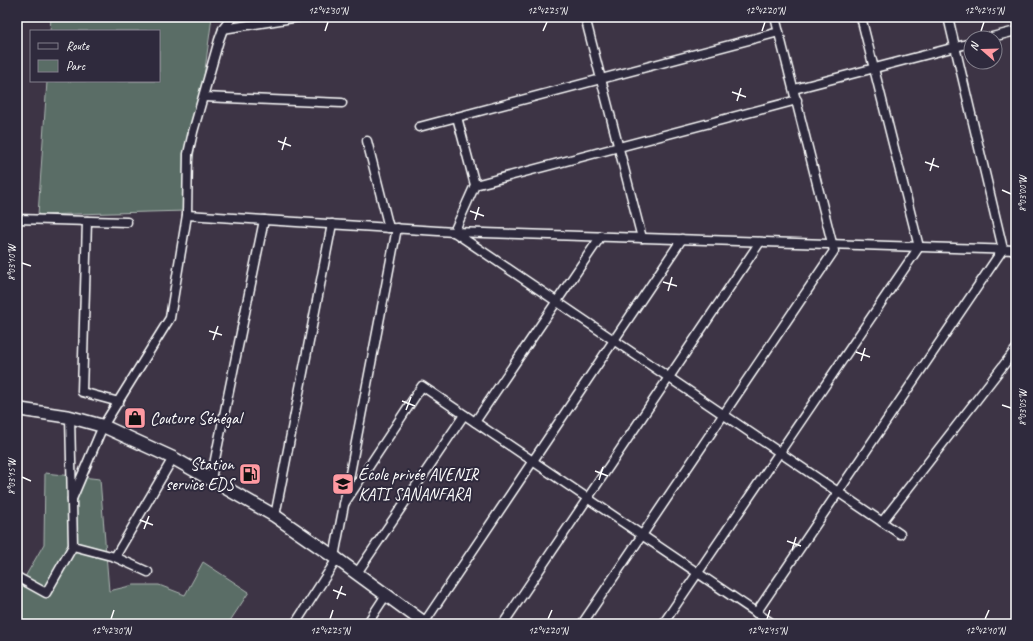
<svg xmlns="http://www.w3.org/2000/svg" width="1033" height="641" font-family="Caveat,sans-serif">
<rect width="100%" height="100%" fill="#3d3445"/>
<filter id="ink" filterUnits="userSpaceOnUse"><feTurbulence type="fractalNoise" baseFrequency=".025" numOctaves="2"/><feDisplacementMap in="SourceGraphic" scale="8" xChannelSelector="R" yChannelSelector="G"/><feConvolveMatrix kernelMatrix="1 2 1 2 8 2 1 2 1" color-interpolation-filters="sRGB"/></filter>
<g filter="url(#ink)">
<!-- green -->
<g fill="#5a6d66" stroke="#acb6b2">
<polygon points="51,17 212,17 186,211 38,215 47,81 159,81 159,31 50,31"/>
<polygon points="45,473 100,479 109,591 134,585 159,585 185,595 203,562 249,592 228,624 17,624 17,591 44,544"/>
</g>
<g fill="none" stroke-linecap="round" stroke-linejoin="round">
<!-- street casing -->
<g stroke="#fff" stroke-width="11">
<g id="street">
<polyline points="585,17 642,238"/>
<polyline points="223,29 299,17"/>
<polyline points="988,38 1016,31"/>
<polyline points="794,89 971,43"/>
<polyline points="204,97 342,103"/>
<polyline points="419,127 779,32"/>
<polyline points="367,141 389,228"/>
<polyline points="475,185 797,100"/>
<polyline points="187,215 454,232 1016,250"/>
<polyline points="17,219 127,222"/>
<polyline points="87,221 82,392 119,402"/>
<polyline points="454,232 900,534"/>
<polyline points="454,232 475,185 457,117"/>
<polyline points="475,422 601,236"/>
<polyline points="211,479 264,220"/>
<polyline points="72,499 103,426 170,318 187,215 188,154 193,132 219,40 223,29 232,17"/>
<polyline points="344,504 422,386 773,624"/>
<polyline points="275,516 332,224"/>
<polyline points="882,522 1016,349"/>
<polyline points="73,546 115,557 148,572"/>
<polyline points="115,557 173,458"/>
<polyline points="334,557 397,228"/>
<polyline points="357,573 464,415"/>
<polyline points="17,577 46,593 73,546 70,417"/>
<polyline points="756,613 1003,249 948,17"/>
<polyline points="424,623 682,239"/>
<polyline points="295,624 337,559"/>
<polyline points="367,624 386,595"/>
<polyline points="503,624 760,242"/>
<polyline points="582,624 834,251 775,17"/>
<polyline points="663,624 919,247 861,17"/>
</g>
</g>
<!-- secondary casing -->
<g stroke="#fff" stroke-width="15">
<polyline id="secondary" points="17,409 70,417 103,426 173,458 275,516 337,559 426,624"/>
</g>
<!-- street -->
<use href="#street" stroke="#2f2a3d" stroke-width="8"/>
<!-- secondary -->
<use href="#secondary" stroke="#2f2a3d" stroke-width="12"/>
</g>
</g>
<!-- ticks -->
<path fill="none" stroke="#fff" stroke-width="1.5" d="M325,31L328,22M543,31L547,22M762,31L765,22M981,31L984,22M732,92L746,97M737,101L741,88M278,141L291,146M282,150L286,137M925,162L939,167M930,171L934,158M1002,190L1011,194M470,211L484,216M475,220L479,207M22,263L31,266M663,282L677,286M668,291L672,277M209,331L222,335M213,340L218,326M856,352L870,357M861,361L865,348M402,401L415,406M1002,405L1011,408M406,410L411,397M595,471L608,476M22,477L31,481M599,480L603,467M140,520L153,525M144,529L149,516M787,541L801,546M792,550L796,537M333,590L346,595M337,599L342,586M111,619L114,610M330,619L333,610M548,619L552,610M767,619L770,610M985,619L989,610"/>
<!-- icons -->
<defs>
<g id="shop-square" transform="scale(1.15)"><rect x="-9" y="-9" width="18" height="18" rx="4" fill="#ff9aa2" stroke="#2f2a3d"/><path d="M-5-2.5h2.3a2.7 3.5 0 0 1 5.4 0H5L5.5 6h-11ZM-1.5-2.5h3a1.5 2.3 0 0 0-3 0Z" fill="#111"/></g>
<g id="fuel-square" transform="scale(1.15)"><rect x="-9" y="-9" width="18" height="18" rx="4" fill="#ff9aa2" stroke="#2f2a3d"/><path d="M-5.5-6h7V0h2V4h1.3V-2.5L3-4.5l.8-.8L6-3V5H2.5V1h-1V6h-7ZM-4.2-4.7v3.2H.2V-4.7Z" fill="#111"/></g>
<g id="school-square" transform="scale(1.15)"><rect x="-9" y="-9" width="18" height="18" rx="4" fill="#ff9aa2" stroke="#2f2a3d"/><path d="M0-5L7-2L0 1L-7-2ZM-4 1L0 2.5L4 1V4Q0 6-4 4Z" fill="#111"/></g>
</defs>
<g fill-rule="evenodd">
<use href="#shop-square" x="135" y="418"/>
<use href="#fuel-square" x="250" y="474"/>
<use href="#school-square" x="343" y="484"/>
</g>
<g text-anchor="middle" stroke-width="4" stroke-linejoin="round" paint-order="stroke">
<!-- poi labels -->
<g font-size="17" fill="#fff" stroke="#2f2a3d" text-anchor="start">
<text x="150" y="424">Couture Sénégal</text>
<text x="234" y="470" text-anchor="end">Station<tspan x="234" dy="20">service EDS</tspan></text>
<text x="358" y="480">École privée AVENIR<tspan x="358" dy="20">KATI SANANFARA</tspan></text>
</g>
</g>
<!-- margin -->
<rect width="1033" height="641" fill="none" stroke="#2f2a3d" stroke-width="44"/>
<!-- legend -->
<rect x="30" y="30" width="130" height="52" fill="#2f2a3d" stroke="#827f8b"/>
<rect x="38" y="43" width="20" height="6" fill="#2f2a3d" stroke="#827f8b"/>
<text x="66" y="50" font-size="12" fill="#ffffff">Route</text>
<rect x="38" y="60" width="20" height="12" fill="#5a6d66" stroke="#827f8b"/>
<text x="66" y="70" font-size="12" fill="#ffffff">Parc</text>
<!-- north arrow -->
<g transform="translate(983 50) rotate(290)"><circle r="19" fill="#2f2a3d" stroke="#827f8b"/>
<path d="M0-3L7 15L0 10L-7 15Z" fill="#ff9aa2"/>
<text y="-6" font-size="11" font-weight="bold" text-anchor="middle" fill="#ffffff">N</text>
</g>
<rect x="22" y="22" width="989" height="597" fill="none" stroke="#fff" stroke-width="1.5"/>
<g font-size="10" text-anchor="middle" fill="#fff">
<text x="328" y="14">12°42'30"N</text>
<text x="547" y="14">12°42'25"N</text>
<text x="765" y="14">12°42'20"N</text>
<text x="984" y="14">12°42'15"N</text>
<text transform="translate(1022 194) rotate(-90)" y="4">8°03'00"W</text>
<text transform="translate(11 263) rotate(-90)" y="4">8°03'10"W</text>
<text transform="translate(1022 408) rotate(-90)" y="4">8°03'05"W</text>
<text transform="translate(11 477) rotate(-90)" y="4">8°03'15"W</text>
<text x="111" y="634">12°42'30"N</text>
<text x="330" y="634">12°42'25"N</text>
<text x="548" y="634">12°42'20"N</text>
<text x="767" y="634">12°42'15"N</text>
<text x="985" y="634">12°42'10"N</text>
</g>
</svg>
